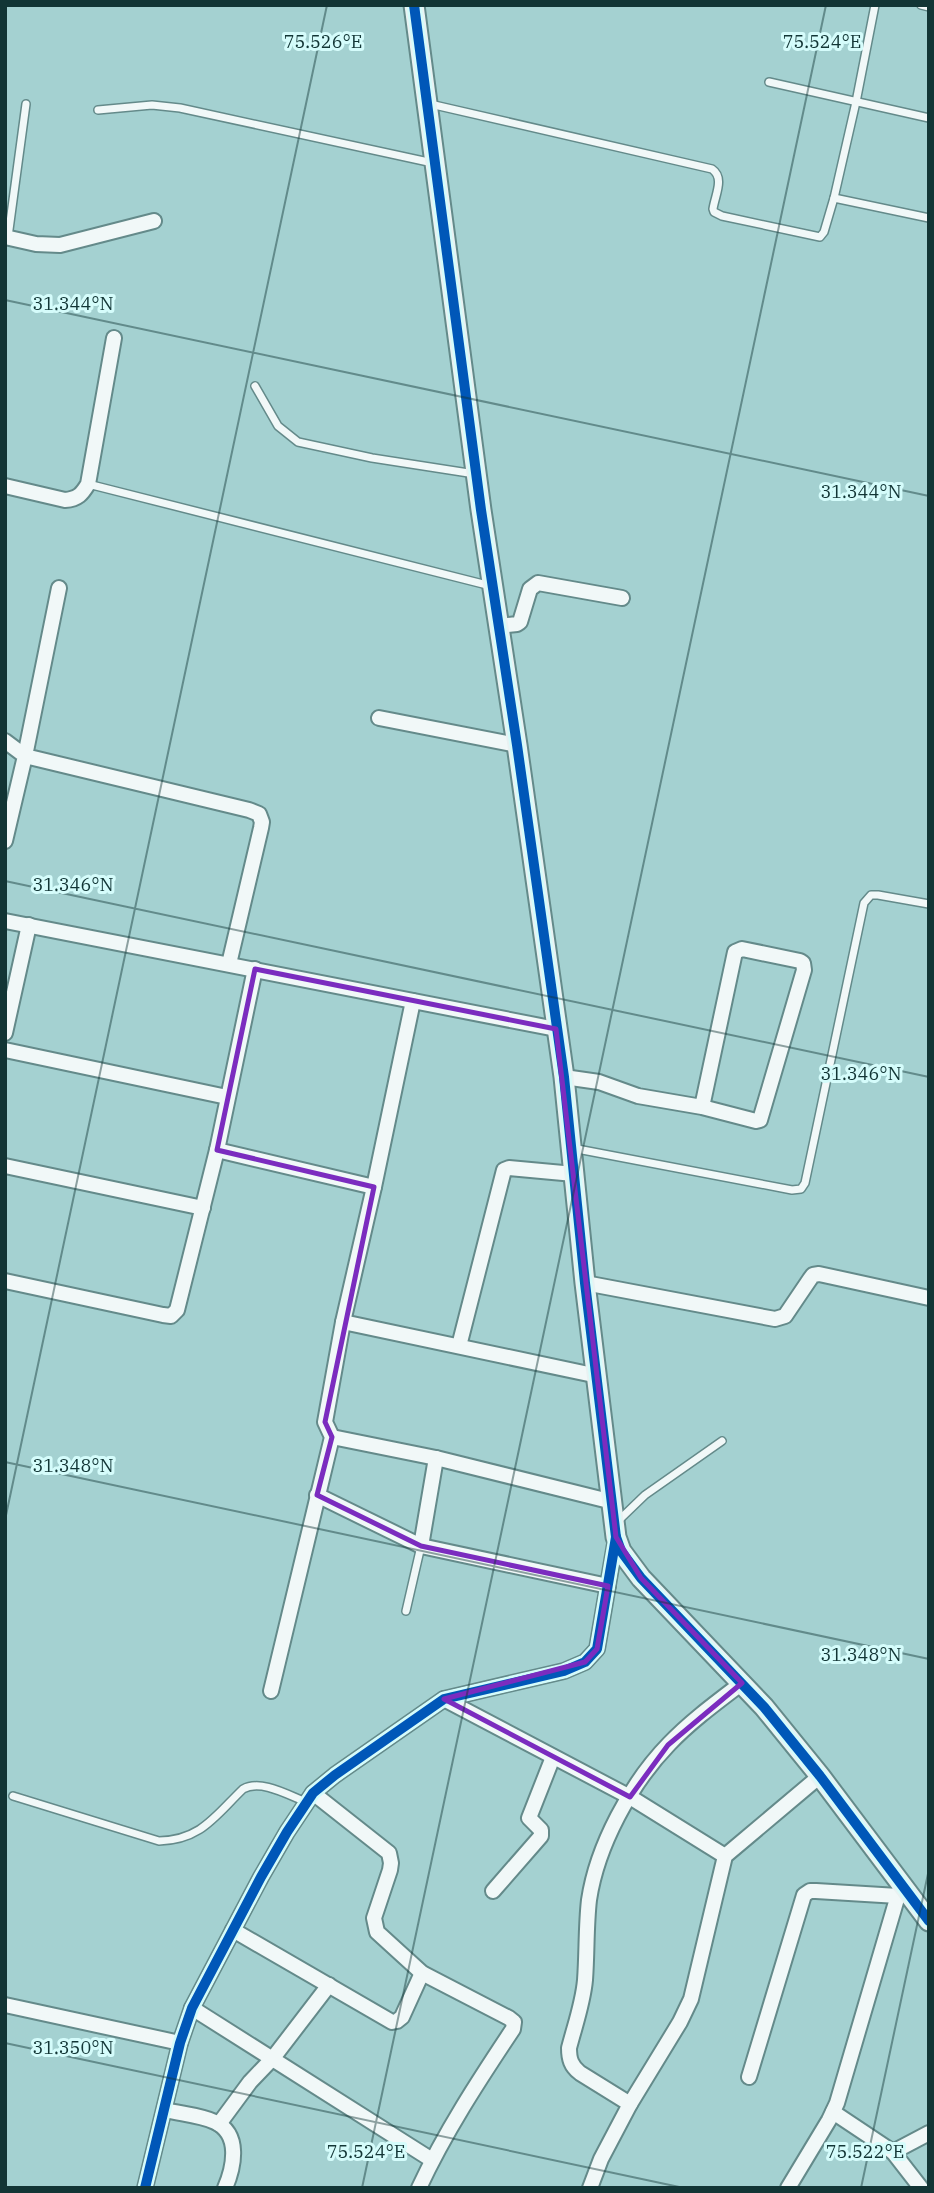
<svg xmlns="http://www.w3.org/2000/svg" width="934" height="2193" font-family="'IBM Plex Serif',serif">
<rect width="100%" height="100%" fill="#a4d1d1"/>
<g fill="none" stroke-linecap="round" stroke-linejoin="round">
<!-- lane casing -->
<g stroke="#648a8a" stroke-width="10">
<g id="lane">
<polyline points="921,5 929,7"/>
<polyline points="769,82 929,118"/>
<path d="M430,104L712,169C725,178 715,195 713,209L714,212L722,216L820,237L824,232L834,198L929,218"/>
<polyline points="98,110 152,105 180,108 433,163"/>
<polyline points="834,198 856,102 875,5"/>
<polyline points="8,237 26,104"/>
<polyline points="255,386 278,426 298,442 372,458 475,474"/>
<polyline points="88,484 491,586"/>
<polyline points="572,1148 792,1190 801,1189 805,1183 864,903 871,895 878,895 929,904"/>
<polyline points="618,1521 645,1495 722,1441"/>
<polyline points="406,1611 421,1546"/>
<path d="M13,1796L159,1841C201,1840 215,1816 243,1789C261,1779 288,1795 306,1802"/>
</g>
</g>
<!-- street casing -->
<g stroke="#648a8a" stroke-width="18">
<g id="street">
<polyline points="5,237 36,244 60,245 154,221"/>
<path d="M5,486L65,500C78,499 82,494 88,484L114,338"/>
<polyline points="59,588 25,756 249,810 259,814 262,822 261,828 229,964"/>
<polyline points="498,626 517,624 520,622 530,589 538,583 622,598"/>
<polyline points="379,718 517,745"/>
<polyline points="5,741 25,756 5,841"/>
<polyline points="5,921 556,1029"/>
<polyline points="5,1033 29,925"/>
<polyline points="5,1050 227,1097"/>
<polyline points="564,1077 599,1082 638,1096 702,1107 756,1121 760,1120 804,970 803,963 800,961 742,949 735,952 702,1107"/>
<polyline points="217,1150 374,1187"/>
<polyline points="5,1166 203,1208"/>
<polyline points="5,1281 163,1315 171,1316 177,1310 217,1150 255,969"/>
<polyline points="585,1283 775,1319 785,1316 810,1279 813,1275 819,1274 929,1298"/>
<polyline points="343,1322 598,1376"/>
<polyline points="459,1346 504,1170 509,1168 574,1174"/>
<polyline points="332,1437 436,1458 613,1502"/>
<polyline points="317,1495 421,1546 608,1586"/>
<polyline points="421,1546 436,1458"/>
<polyline points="271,1691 332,1437 325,1422 343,1322 374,1187 413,1001"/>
<polyline points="444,1699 630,1797 725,1856"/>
<path d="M313,1793L389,1853L391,1863L390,1870L374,1918L377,1932L422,1973L509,2018L514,2022L513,2029C479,2080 445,2132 419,2188"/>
<polyline points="493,1891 541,1836 541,1830 529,1818 553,1757"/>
<polyline points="233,1930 392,2022 397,2021 402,2017 422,1973"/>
<polyline points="5,2005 180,2043"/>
<polyline points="192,2008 432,2160"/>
<polyline points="749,2077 804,1895 810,1891 816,1891 898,1896"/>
<polyline points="630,2104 680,2022 691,1999 725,1856 820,1776"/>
<path d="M165,2110C181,2114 200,2115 215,2122C241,2134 234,2167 225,2188"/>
<polyline points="833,2112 893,2152"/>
<polyline points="219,2124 250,2082 273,2058 329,1985"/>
<polyline points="145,2188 180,2043 192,2008 261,1877 287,1832 313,1793 335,1775 444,1699 564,1671 585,1662 597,1649 616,1538"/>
<path d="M590,2188L601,2159L630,2104L580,2073C571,2066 569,2059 569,2048C575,2025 583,2003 585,1980C587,1953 586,1926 589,1900C597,1846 631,1783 669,1744C691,1721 717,1702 742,1683"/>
<polyline points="788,2188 829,2120 837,2103 901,1885"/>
<polyline points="921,2188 893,2152 929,2133"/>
</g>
</g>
<!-- secondary casing -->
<g stroke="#648a8a" stroke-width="23">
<polyline id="secondary" points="414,5 481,510 517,745 564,1077 585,1283 616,1537 621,1551 641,1578 764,1707 820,1776 929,1921"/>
</g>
<!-- lane -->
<use href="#lane" stroke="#f1f8f8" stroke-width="7"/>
<!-- street -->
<use href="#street" stroke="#f1f8f8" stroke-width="14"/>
<!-- secondary -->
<use href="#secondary" stroke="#e9f2f2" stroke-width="19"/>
<!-- cycleway casing -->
<g stroke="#d5fcfb" stroke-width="15">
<g id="cycleway">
<polyline points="414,5 481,510 517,745 564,1077 585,1283 616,1537 621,1551 641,1578 764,1707 820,1776 929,1921"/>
<polyline points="145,2188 180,2043 192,2008 261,1877 287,1832 313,1793 335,1775 444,1699 564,1671 585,1662 597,1649 616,1537"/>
</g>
</g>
<!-- cycleway -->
<use href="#cycleway" stroke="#0057b8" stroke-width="10"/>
</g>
<!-- marked area -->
<path fill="none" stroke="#7b2cbf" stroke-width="5" stroke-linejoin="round" d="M255,969L556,1029L616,1537L641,1578L742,1683L668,1745L630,1797L444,1699L585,1662L597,1649L608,1586L421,1546L317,1495L332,1437L325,1422L374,1187L217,1150Z"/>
<!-- ticks -->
<path fill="none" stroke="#123535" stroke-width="2" stroke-opacity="0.45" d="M5,300L929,496M5,881L929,1077M5,1462L929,1659M5,1520L327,5M5,2043L684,2188M362,2188L826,5M861,2188L929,1869"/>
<g font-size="18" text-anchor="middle" fill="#123535" stroke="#d5fcfb" stroke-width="6" stroke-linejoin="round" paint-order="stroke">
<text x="323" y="48">75.526°E</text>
<text x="822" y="48">75.524°E</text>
<text x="73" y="310">31.344°N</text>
<text x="861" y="498">31.344°N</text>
<text x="73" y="891">31.346°N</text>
<text x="861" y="1080">31.346°N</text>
<text x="73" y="1472">31.348°N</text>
<text x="861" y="1661">31.348°N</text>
<text x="73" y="2054">31.350°N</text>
<text x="366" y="2158">75.524°E</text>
<text x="865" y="2158">75.522°E</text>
</g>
<!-- border -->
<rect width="934" height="2193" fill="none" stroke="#123535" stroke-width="14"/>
</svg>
